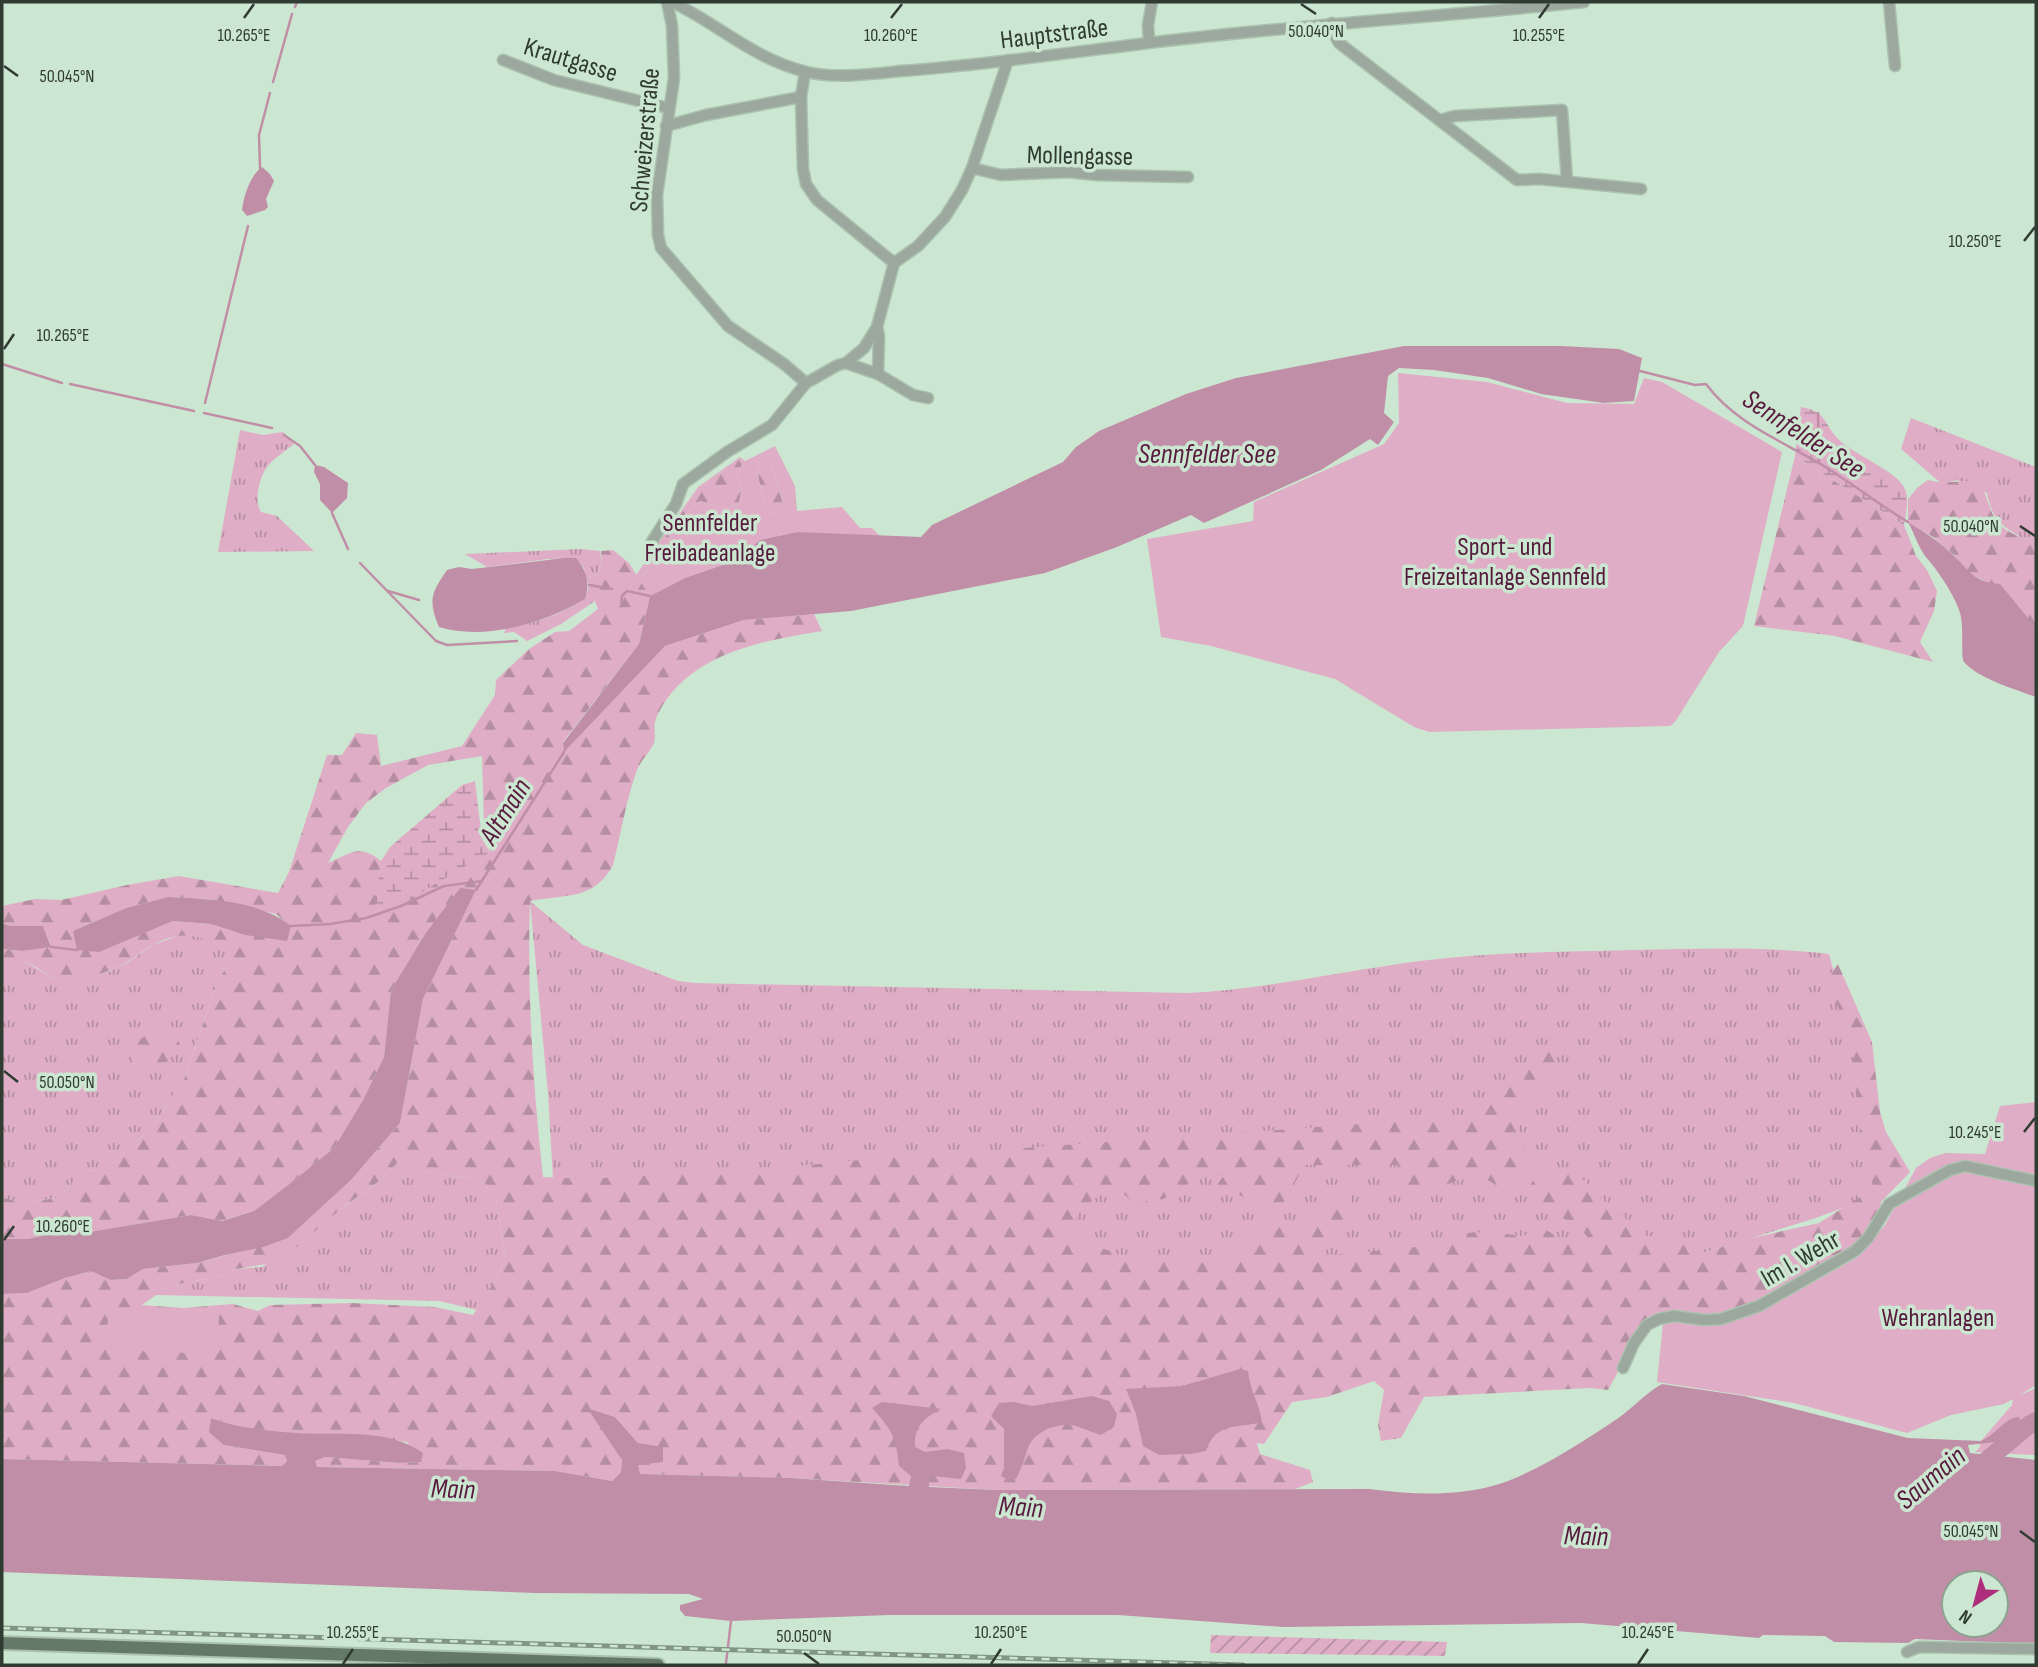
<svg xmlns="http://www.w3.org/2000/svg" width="2038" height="1667" font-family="'Sofia Sans Condensed',sans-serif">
<defs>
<pattern id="grass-tufts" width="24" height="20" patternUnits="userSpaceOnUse" patternTransform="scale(1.75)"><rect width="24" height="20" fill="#dfaec6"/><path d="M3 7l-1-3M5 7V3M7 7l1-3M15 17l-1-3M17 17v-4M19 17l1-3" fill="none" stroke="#b58fa1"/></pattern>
<pattern id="forest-firs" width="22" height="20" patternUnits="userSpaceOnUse" patternTransform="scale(1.75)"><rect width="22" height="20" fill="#dfaec6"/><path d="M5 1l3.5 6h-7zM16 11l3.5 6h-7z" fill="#b58fa1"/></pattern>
<pattern id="wetland-marsh" width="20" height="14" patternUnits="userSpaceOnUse" patternTransform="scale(1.75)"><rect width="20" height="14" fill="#dfaec6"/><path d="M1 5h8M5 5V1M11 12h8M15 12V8" fill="none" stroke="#b58fa1"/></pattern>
<pattern id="garden-furrows" width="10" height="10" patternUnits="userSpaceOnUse" patternTransform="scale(1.75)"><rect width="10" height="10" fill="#dfaec6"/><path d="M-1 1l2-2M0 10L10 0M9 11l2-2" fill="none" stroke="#b58fa1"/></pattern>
</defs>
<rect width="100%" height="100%" fill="#cce7d1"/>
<!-- grass -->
<g fill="url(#grass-tufts)">
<path d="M1911,418L2036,467V536L2026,540C2002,526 1993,522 1987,493L1957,480L1942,484L1901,449Z"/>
<path d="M240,430L263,435L283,432L294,444C285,451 273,459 267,467C259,478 254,501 261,512L277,516L314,551L218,552Z"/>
<polygon points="581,549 600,551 602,564 598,574 586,578 584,568 575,558 548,559 487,567 465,554"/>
<path d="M589,585L595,601L561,624L527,641L514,632L504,633L506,628C535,624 561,614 585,599Z"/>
<path d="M530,901L583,945L678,981L695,983L1187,993C1266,989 1342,971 1420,961C1490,952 1561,952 1632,950C1698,949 1764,946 1829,954L1863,1078L1880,1194L1816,1218L1703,1253L1440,1307L553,1179L548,1094Z"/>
<polygon points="182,934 206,938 229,950 233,964 225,969 217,983 185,1077 152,1127 104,1171 83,1170 60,1197 24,1204 2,1197 2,961 13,957 31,965 54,979 78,976 108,972 127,963 153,945"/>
<polygon points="407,1153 417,1170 475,1179 486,1184 496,1201 506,1257 499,1275 477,1310 439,1301 155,1295 169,1286 221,1276 236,1269 262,1267 382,1179"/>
</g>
<!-- forest -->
<g fill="url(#forest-firs)" fill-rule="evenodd">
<polygon points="762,454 769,454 783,504 778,513 772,515 765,508 757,471"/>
<polygon points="1795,456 1904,525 1916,556 1927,570 1937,591 1934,611 1920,642 1933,662 1835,636 1754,626"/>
<polygon points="738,459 742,464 737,476 742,488 739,503 727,509 700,501 693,507 646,574 639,575 697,490"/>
<path d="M1928,480C1945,485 1961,480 1978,481C1988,494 1988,509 1997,522C2003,530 2017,535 2026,540L2036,536V628L1987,582L1968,573L1954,555L1933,537L1908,522V499L1918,487Z"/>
<path d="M613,550L629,563L650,596L639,644L563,742L564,751L665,646L744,620L814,614L822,631C762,641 690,653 659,712C651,726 657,732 654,743C650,752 641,760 637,770C626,800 621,834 613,865C594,901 565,894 530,901C527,993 533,1086 543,1177L585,1179L778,1168L870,1159L1444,1118L1472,1119L1499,1096L1547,1047L1562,1068L1516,1115L1520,1146L1531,1154L1534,1166L1503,1189L1475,1173L1425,1194L1405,1188L1398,1165H1305L1280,1209L1226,1191L1217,1185L1224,1175L1211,1177L1208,1172L1163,1199L1134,1203L1113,1185L1076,1213L1077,1238L1122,1256L1171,1260L1237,1256L1255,1229L1279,1212L1288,1232L1314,1225L1336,1192L1349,1194L1353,1218L1304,1255L1321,1256L1426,1246L1448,1247L1465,1233L1491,1232L1522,1236L1546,1230L1574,1246L1599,1250L1584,1233L1553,1211L1529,1188L1538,1171L1554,1169L1584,1180L1601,1199L1647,1236L1677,1239L1703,1253L1747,1239L1819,1223L1874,1188L1864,1158L1850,1031L1825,981L1838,964L1872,1042L1880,1112L1886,1132L1910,1172L1881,1202L1879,1221L1868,1238L1736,1315L1659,1319L1634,1343L1608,1390L1590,1388L1424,1397L1401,1438L1381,1441L1378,1425L1384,1390L1374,1381L1327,1397L1292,1402L1264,1444L1257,1443L1260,1454L1310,1470L1313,1482L1295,1489L996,1490L790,1478L640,1474L637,1465L638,1443L615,1417L589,1409L622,1460L621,1472L612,1481L555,1471L317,1467L314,1461L325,1457L400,1463L421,1462L407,1442C343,1430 272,1442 211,1418L224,1445L286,1455L287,1461L282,1466L2,1459V1294L27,1293L65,1278L91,1271L110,1280L127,1279L143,1269L197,1263L288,1238L351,1180L400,1123L423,999L476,890L460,889L425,934L391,990L384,1057L363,1100L334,1148L288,1185L254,1211L221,1221L191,1215L89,1232L55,1233L27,1239H2V1197L24,1204L60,1197L83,1170L104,1171L152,1127L185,1077L217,983L225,969L232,964L229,950C194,932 176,929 142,952C132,959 121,967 109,971C92,977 71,977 54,979C37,968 22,955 2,961V949L22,951L51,946L43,926H10L2,923V906L35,899L61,900L127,885L179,876L278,893L289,872L327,755H342L356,733L377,735L381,766L462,746L495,695L496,680L529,649L555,632L569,631L598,609L586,578L598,574L602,564L601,551ZM482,756L484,825L490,852L375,912L381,861C359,843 350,854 328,863L348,827L366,803L386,788L428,765ZM168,897L209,899L276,914L291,927L245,935L211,924L173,921L141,934L73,931L126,908ZM406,1154L417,1170L475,1179L486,1184L496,1201L506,1257L499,1275L473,1315L435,1307L352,1303L270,1305L258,1311L233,1304L183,1308L142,1305L169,1286L221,1276L236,1269L279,1262L342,1208L382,1179Z"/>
<polygon points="171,1029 180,1044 166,1063 147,1072 131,1060 135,1042 150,1033"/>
</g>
<!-- wetland -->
<g fill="url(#wetland-marsh)">
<path d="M1801,407C1827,412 1823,422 1837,438C1851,453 1896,471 1904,487C1910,500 1906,512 1904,525L1795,456Z"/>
<polygon points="475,781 482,839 490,852 413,897 374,912 381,861 390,847 462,785"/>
</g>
<!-- park -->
<g fill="#dfaec6" fill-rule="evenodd">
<polygon points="1398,373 1487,382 1567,403 1634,404 1644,378 1662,382 1782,452 1743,626 1719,652 1675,722 1670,726 1429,732 1414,727 1335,679 1211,646 1161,637 1147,539 1253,521 1254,502 1384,444 1399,423"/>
<path d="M775,446L795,486L797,511L842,507L860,528H872L881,537L797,532L760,540L737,560L685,578L650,596L636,575L698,487L740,457L745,461ZM762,454H769L783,504L778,513L772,515L765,508L757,471ZM738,459L742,464L737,476L742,488L739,503L727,509L700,501L693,507L646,574L640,575L697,490Z"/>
<polygon points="2036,1102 2036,1385 2020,1395 2036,1388 2036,1455 1975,1452 1980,1447 1980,1442 2012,1405 2013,1399 2004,1404 1951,1415 1907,1433 1794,1403 1657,1382 1663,1323 1686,1321 1709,1325 1769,1307 1858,1257 1885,1225 1916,1168 1930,1158 1945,1153 1985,1154 2000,1106"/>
<polygon points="108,1310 219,1314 217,1354 107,1350"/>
</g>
<!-- garden -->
<polygon fill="url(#garden-furrows)" points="1211,1635 1447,1642 1445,1656 1210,1653"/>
<!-- water -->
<g fill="#c08ea7" fill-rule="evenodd">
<path d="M262,167L270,174L274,181L266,199L268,207L265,210L247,216L242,210C244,195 250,176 262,167Z"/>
<polygon points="1404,346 1561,346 1619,349 1642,358 1634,401 1604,403 1541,394 1488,378 1434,370 1399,368 1388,376 1384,413 1394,422 1378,445 1370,439 1321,470 1204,523 1191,515 1117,547 1045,573 851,611 744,620 665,646 564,752 563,743 639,644 650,596 685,578 737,560 760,540 797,532 921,537 932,525 1063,462 1076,447 1099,431 1186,394 1236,378"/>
<polygon points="315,465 324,467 348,483 347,498 332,513 320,500 320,484 314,472"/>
<path d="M1908,522C1923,531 1937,540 1950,552C1969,569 1970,581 2000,584L2036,628V697C2017,690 1977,678 1964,662C1960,657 1965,624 1959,610C1952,591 1938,571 1925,556C1918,546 1914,533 1908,522Z"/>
<path d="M564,558H576C587,571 590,583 585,599C546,623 484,641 439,627C428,600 431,593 447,570L459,567L472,569Z"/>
<polygon points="460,888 476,890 423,999 400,1123 351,1180 288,1238 263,1247 225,1255 197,1263 143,1269 127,1279 110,1280 91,1271 65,1278 27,1293 2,1294 2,1239 27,1239 55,1233 89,1232 191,1215 222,1221 254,1211 288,1185 334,1148 363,1100 384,1057 391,990 425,934"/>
<path d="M168,897C208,899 259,900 291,926L287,941L245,935L211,924L173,921L99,952L77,950L73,931L126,908Z"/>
<polygon points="2,923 10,926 43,926 51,947 22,951 2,949"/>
<path d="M1240,1369L1248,1371C1250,1391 1259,1402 1262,1422C1237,1429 1216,1421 1206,1451L1190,1454L1159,1455L1143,1446L1136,1414L1126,1389L1182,1386Z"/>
<path d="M1662,1384L1744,1396L1908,1438L1981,1441C1996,1435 2004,1418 2019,1417L2021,1421L2036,1417V1433L2025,1435L2022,1439L1968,1445L1970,1453L2036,1460V1644L1915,1639L1908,1643L1834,1642L1825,1636L1763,1635L1759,1638L1581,1623L1284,1627L1118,1615H889L731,1621L685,1616L680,1610V1605L703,1599L689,1594L535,1593L2,1572V1459L282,1466L287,1461L285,1455L224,1445L209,1432L211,1418C237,1428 268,1431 296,1433C338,1436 387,1427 423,1453L421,1462L400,1463L325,1457L315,1461L317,1467L555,1471L612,1481L621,1472L622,1460L587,1408L615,1417L638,1443L663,1447V1462L638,1465L640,1474L790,1478L909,1486L911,1476L899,1466C896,1437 892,1430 872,1408L882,1402L941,1409C924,1418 914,1426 915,1447L925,1452L947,1449L964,1453L966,1468L961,1479L932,1476L929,1480V1487L996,1490L1369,1489C1409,1494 1452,1497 1492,1486C1530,1476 1578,1445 1611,1423C1629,1412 1644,1394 1662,1384ZM1954,1583H1996V1625H1954Z"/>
<path d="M1092,1396L1109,1401L1117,1414L1114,1427L1101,1435C1093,1433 1076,1425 1070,1425C1054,1424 1034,1432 1028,1448C1024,1459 1022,1468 1016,1479L1008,1480L1001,1476L1004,1468V1429L991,1416L999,1403L1014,1402L1032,1406Z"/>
</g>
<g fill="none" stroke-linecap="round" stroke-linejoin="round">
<!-- stream -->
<g stroke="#c08ea7" stroke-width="2.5">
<polyline points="295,7 297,2"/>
<polyline points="273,82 292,14"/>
<polyline points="260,168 259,135 270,93"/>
<polyline points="2,364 62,383"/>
<path d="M1640,371L1695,385L1706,384C1734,422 1779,440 1819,463C1849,481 1878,504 1908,522"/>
<polyline points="70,384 194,411"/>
<polyline points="205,403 248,226"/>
<polyline points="204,413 272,428"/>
<polyline points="1818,413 1819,462"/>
<polyline points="284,435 300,446 315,465"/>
<polyline points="332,513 348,549"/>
<polyline points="360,563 436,641 447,645 517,641"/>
<polyline points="589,585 612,589"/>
<polyline points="388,591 419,600"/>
<polyline points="621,602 622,596 627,591 650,596"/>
<polyline points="476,890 564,752"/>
<polyline points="291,926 330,924 366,918 401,906 444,886 482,881"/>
<polyline points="51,947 77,950"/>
<polyline points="726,1663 731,1621"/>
</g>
<!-- river -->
<polyline stroke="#c08ea7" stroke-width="18" points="1974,1471 2030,1424 2036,1421"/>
<!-- minor casing -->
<g stroke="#aac1ae" stroke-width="13">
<g id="minor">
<polyline points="667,2 672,25 674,78 657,195 658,235 661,248 728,326 784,364 806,383"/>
<path d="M672,2C718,24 755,60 807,72C834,79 873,74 901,71C984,65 1066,53 1148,43C1293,25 1439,17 1584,2"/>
<polyline points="1889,2 1895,66"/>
<polyline points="1332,23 1333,32 1339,43 1517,180 1539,179 1641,189"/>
<polyline points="1149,42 1148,25 1152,2"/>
<polyline points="503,60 554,80 668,108"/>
<polyline points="805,72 801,97 803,169 806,184 817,200 894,263"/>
<polyline points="1440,120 1455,116 1562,110 1567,181"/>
<polyline points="666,126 706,115 801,97"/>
<polyline points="972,168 1001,175 1069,172 1096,175 1188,177"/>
<polyline points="877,327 879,336 878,374"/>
<polyline points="846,363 878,374 913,395 928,398"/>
<polyline points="651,543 676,504 683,484 727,452 772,425 806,383 838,365 846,363 864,348 877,327 894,263 918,246 945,217 962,190 972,168 1008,60"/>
<polyline points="1623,1368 1634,1343 1647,1325 1659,1319 1674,1316 1705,1320 1721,1319 1759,1306 1855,1251 1868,1238 1889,1204 1950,1170 1965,1166 2036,1181"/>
<polyline points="1907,1652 1919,1647 2036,1649"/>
</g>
</g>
<!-- major casing -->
<g stroke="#aac1ae" stroke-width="16">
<polyline id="major" points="2,1643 658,1665"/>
</g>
<!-- minor -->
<use href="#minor" stroke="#9ca89e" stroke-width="10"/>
<!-- major -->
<use href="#major" stroke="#657968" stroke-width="12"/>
<!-- rail casing -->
<g stroke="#819585" stroke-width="5">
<polyline id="rail" points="2,1628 1243,1665"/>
</g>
<!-- rail -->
<use href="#rail" stroke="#cce7d1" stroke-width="2.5" stroke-dasharray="8" stroke-linecap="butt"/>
</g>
<!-- ticks -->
<path fill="none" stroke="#303b32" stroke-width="2.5" d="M1301,4L1316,14M244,18L254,4M891,18L902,4M1539,18L1549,4M4,66L18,76M2024,241L2035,227M4,349L14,334M2020,526L2035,536M4,1071L18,1082M2024,1132L2035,1118M4,1240L14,1226M2020,1531L2035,1542M804,1653L819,1664M343,1664L353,1649M991,1664L1001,1649M1638,1664L1648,1649"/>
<g text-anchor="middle" stroke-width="7" stroke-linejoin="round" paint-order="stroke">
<!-- street labels -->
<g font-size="26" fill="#303b32" stroke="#cce7d1">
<text transform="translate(1054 33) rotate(-7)" y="9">Hauptstraße</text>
<text transform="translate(571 59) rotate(17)" y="9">Krautgasse</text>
<text transform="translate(644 140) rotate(-85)" y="9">Schweizerstraße</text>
<text transform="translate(1080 155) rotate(1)" y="9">Mollengasse</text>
<text transform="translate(1800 1258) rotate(-30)" y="9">Im I. Wehr</text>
</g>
<!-- park labels -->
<g font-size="26" fill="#561a3d" stroke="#cce7d1">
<text x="710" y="531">Sennfelder<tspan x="710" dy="30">Freibadeanlage</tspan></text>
<text x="1505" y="555">Sport- und<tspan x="1505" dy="30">Freizeitanlage Sennfeld</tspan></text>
<text x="1938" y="1326">Wehranlagen</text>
</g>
<!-- water labels -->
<g font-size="28" font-style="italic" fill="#581b3e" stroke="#cce7d1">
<text transform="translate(1804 433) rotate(33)" y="10">Sennfelder See</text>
<text x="1207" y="463">Sennfelder See</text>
<text transform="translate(504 811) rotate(-58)" y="10">Altmain</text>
<text transform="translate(1930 1477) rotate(-40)" y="10">Saumain</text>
<text transform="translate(453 1488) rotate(2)" y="10">Main</text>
<text transform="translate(1021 1506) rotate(4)" y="10">Main</text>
<text transform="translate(1586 1535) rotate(2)" y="10">Main</text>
</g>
</g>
<g font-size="18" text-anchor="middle" fill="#303b32" stroke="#cce7d1" stroke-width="7" stroke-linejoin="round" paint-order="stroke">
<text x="1316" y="37">50.040°N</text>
<text x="244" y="41">10.265°E</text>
<text x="891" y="41">10.260°E</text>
<text x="1539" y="41">10.255°E</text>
<text x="67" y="82">50.045°N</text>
<text x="1975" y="247">10.250°E</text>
<text x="63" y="341">10.265°E</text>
<text x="1971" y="532">50.040°N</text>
<text x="67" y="1088">50.050°N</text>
<text x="1975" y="1138">10.245°E</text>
<text x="63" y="1232">10.260°E</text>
<text x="1971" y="1537">50.045°N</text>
<text x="353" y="1638">10.255°E</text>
<text x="1001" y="1638">10.250°E</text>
<text x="1648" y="1638">10.245°E</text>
<text x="804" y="1642">50.050°N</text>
</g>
<!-- border -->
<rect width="2038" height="1667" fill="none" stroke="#303b32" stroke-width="7"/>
<!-- north arrow -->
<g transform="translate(1975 1604) rotate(216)"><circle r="33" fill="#cce7d1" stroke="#8ea291" stroke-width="2"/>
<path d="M0-5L12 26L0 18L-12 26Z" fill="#ad2e7b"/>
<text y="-10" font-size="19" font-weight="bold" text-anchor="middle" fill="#303b32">N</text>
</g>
</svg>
